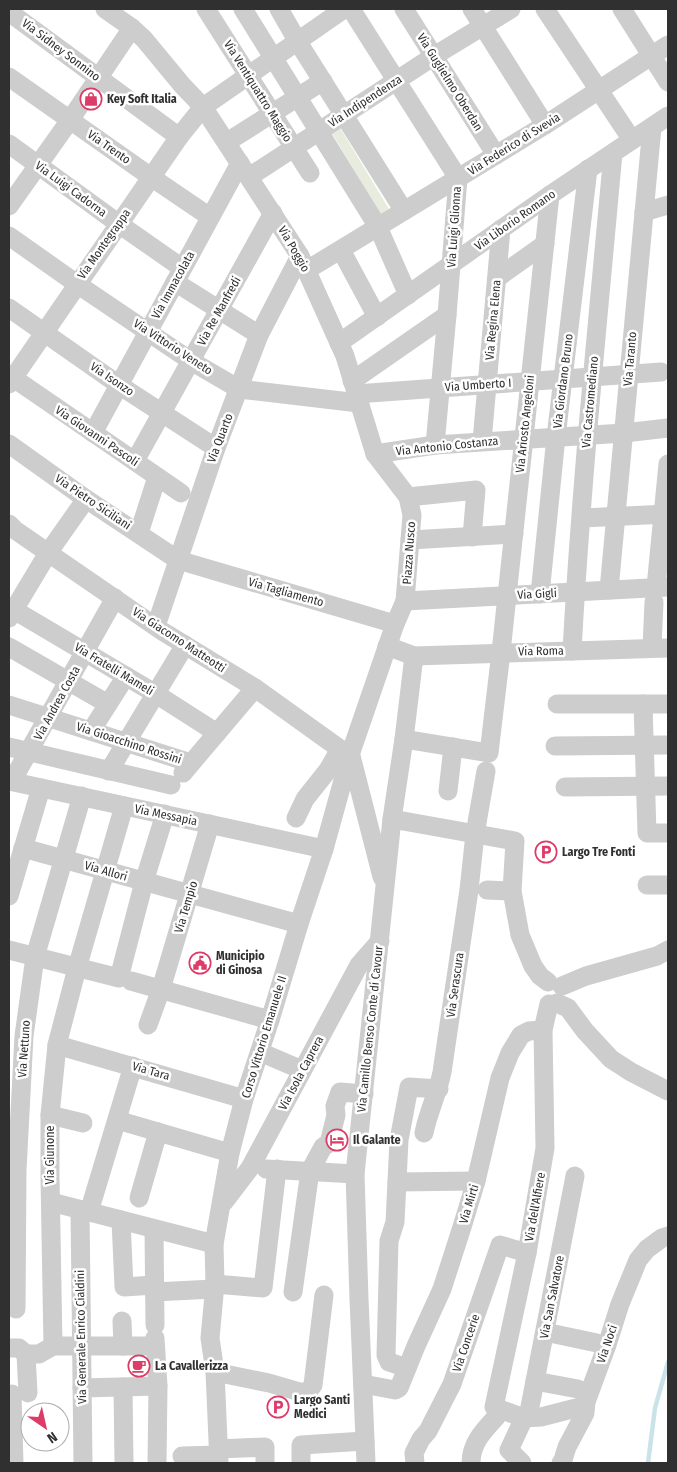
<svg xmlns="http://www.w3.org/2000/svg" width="677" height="1472" font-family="'Fira Sans Condensed',sans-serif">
<rect width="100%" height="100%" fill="#fff"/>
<!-- green -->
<polygon fill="#e8ecde" points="339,126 389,209 381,215 331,132"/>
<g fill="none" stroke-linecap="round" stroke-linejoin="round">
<!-- stream -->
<polyline stroke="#c9e3e9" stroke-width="4.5" points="648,1463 655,1408 668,1362"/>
<!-- minor -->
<g stroke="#cdcdcd" stroke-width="19">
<polyline points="105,9 132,28 144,39 182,85 203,107 300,256 345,356 375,454 408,497 412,515 405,601 395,624 350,755 324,849 299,924 270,1020 244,1099 230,1153 214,1244 215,1284 210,1338 215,1372 219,1463"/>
<polyline points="206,9 310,173"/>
<polyline points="243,9 378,227 408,295"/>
<polyline points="279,9 298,42 404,211"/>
<polyline points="351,9 458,178 447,315 435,445"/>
<polyline points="404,9 496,155"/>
<polyline points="472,9 545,125"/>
<polyline points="545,9 632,140"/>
<polyline points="622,9 668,82"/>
<polyline points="9,12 179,137"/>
<polyline points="9,77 151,177 210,217"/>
<polyline points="235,137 323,81"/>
<polyline points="9,144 119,224 182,268"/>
<polyline points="249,177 434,56 511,9"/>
<polyline points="9,206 70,120 132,28"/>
<polyline points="644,212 668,205"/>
<polyline points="9,236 77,284 191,361 239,389 359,403"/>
<polyline points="341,250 377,317"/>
<polyline points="307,270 545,125 668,45"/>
<polyline points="497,278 545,244"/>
<polyline points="175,282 259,335"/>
<polyline points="9,308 119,385 216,448"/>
<polyline points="339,343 550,195 668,116"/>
<polyline points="9,375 181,493"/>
<polyline points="352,381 447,315"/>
<polyline points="9,384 179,137 203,107 344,9"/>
<polyline points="356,394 661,372"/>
<polyline points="93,433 240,163"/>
<polyline points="482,441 501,229"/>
<polyline points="9,444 86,499 178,560 395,624"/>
<polyline points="375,454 435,445 624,433 668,428"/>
<polyline points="135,461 273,213"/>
<polyline points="408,497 476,490 472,537"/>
<polyline points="582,518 668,514"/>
<polyline points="9,524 15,530 162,631 255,688 340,749 350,755"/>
<polyline points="139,533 157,477"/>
<polyline points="410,540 514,534"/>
<polyline points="656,587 668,464"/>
<polyline points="609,590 652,127"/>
<polyline points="540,594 556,437 588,169"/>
<polyline points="405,601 668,587"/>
<polyline points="9,607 156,694 217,733"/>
<polyline points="9,618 48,553 86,499"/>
<polyline points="156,626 216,448 259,335 300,256"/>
<polyline points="387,646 414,656 668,648"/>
<polyline points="9,647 108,704"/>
<polyline points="652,648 654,602"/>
<path d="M572,651C581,485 598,319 613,153"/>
<polyline points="557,704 668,704"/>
<polyline points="643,704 647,833 668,833"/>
<polyline points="9,705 191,763"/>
<polyline points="91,731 126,676"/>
<polyline points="404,739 489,753 501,652 550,195"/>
<polyline points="555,746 668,745"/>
<polyline points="9,747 171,785"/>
<polyline points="351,756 382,877"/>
<polyline points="109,771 185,645"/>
<polyline points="183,773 255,688"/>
<polyline points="9,781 324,849"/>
<polyline points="12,781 115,598"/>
<polyline points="565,787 668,786"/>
<polyline points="448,791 453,747"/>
<polyline points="296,818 305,799 328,770 340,749"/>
<polyline points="392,819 515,841 512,891 520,935 533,966 540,976 548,982"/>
<polyline points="23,848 299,924"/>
<polyline points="647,885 668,885"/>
<polyline points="487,890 512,891"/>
<polyline points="9,896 41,788"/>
<polyline points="9,950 119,978 144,882 165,814"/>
<polyline points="131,981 270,1020"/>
<polyline points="562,986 586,976 657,956 668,950"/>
<polyline points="557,1003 568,1008 585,1031 611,1059 631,1072 668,1091"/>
<polyline points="549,1004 543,1030 545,1148 527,1253 494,1407 524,1418 541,1417 580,1407 586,1402"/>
<polyline points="148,1025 161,989 210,824"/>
<polyline points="57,1045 244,1099"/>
<polyline points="260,1052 302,1070"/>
<polyline points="50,1115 83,1123"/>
<polyline points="117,1120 230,1153"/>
<path d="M424,1133C428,1112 438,1093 442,1072L469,890L475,834L486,771"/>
<polyline points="266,1169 355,1174"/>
<polyline points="397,1182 476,1181"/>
<polyline points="139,1198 158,1132"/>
<polyline points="51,1202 214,1244"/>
<polyline points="224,1202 250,1168 359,965 380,941"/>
<polyline points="80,1210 83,1463"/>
<polyline points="89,1212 133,1066"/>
<polyline points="121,1220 124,1287 154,1285"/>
<polyline points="154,1229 155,1325"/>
<polyline points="215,1284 263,1288 277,1169"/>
<polyline points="154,1292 214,1289"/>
<polyline points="293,1292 310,1171 323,1147 329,1143 336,1115 335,1106 340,1092 364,1094"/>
<polyline points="16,1309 17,1170 24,1036 35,957 82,796"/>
<polyline points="122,1321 123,1346"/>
<polyline points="545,1332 597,1343"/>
<polyline points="155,1338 158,1386 157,1463"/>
<polyline points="53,1346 50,1177 50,1115 57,1045 77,968 124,806"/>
<polyline points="9,1348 19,1348 26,1354 39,1354 53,1346 155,1346"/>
<polyline points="26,1354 28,1393"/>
<polyline points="407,1368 389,1362 386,1355 389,1241 395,1222 399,1140 409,1087 439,1089"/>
<polyline points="215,1372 269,1383 300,1392 308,1392 313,1385 324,1295"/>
<polyline points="535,1381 578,1389"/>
<polyline points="363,1384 395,1390 399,1388 416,1346 442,1289 462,1227 476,1181 500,1078 510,1053 521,1035 529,1031 543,1030"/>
<polyline points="123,1387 124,1463"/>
<polyline points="82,1388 158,1386"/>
<polyline points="12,1394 14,1463"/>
<polyline points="528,1417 575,1176"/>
<polyline points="218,1449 265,1447 265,1463"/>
<polyline points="182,1456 219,1455"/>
<polyline points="301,1463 301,1445 365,1441"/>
<polyline points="366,1463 359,1299 355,1174 392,819 404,739 414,656"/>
<polyline points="415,1463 414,1453 421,1439 428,1431 452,1384 500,1245 527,1253"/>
<path d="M471,1463C471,1443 484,1430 497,1416"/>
<polyline points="522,1463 509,1450 524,1418"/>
<polyline points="561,1463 563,1460 567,1447 585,1413 586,1402 607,1345 620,1304 638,1260 647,1249 662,1238 668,1236"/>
</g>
</g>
<!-- icons -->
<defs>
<g id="shop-ring" transform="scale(1.125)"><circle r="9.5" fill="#fff" stroke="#dd3b68" stroke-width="1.5"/><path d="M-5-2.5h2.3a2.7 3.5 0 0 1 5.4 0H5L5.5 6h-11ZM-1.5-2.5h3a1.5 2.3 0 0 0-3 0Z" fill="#dd3b68"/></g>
<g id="parking-ring" transform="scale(1.125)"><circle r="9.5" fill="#fff" stroke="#dd3b68" stroke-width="1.5"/><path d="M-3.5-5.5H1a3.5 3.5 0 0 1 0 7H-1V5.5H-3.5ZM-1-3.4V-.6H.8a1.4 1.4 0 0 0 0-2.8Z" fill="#dd3b68"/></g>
<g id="civic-ring" transform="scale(1.125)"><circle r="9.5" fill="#fff" stroke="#dd3b68" stroke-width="1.5"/><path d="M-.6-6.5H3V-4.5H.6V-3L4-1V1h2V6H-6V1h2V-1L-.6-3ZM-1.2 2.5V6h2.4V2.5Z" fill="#dd3b68"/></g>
<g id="hotel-ring" transform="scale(1.125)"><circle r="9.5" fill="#fff" stroke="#dd3b68" stroke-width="1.5"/><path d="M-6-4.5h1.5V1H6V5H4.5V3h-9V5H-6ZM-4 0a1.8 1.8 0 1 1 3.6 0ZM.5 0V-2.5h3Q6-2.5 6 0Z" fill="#dd3b68"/></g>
<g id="cafe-ring" transform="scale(1.125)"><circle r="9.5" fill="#fff" stroke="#dd3b68" stroke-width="1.5"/><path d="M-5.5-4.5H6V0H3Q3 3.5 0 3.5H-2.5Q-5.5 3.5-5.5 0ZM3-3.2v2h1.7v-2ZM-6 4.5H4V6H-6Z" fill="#dd3b68"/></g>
</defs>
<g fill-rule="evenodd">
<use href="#shop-ring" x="91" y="99"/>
<use href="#parking-ring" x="546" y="852"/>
<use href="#civic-ring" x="200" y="963"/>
<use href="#hotel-ring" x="337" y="1140"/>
<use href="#cafe-ring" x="139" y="1366"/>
<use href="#parking-ring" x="278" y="1407"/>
</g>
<g text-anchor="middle" stroke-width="5" stroke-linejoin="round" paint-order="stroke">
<!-- street labels -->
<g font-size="12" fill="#303030" stroke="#fff">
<text transform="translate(61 50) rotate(37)" y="4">Via Sidney Sonnino</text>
<text transform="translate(450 82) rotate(58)" y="4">Via Guglielmo Oberdan</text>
<text transform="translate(258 91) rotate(58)" y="4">Via Ventiquattro Maggio</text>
<text transform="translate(365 101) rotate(-33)" y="4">Via Indipendenza</text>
<text transform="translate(514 144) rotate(-32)" y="4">Via Federico di Svevia</text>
<text transform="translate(109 147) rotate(35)" y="4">Via Trento</text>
<text transform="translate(71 189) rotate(36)" y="4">Via Luigi Cadorna</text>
<text transform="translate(515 220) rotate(-35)" y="4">Via Liborio Romano</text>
<text transform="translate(454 227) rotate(-86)" y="4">Via Luigi Glionna</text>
<text transform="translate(104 244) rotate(-55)" y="4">Via Montegrappa</text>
<text transform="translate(294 249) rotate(60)" y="4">Via Poggio</text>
<text transform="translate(173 285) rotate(-61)" y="4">Via Immacolata</text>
<text transform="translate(219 311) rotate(-61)" y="4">Via Re Manfredi</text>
<text transform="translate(493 320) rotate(-85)" y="4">Via Regina Elena</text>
<text transform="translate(173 347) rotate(33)" y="4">Via Vittorio Veneto</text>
<text transform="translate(630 359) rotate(-85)" y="4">Via Taranto</text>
<text transform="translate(112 379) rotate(34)" y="4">Via Isonzo</text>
<text transform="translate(563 381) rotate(-83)" y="4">Via Giordano Bruno</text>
<text transform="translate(478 385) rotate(-4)" y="4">Via Umberto I</text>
<text transform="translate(590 402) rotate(-85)" y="4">Via Castromediano</text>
<text transform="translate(525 424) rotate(-84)" y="4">Via Ariosto Angeloni</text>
<text transform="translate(97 436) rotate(34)" y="4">Via Giovanni Pascoli</text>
<text transform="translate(220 438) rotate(-69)" y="4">Via Quarto</text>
<text transform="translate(447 446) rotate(-6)" y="4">Via Antonio Costanza</text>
<text transform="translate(93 502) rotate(34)" y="4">Via Pietro Siciliani</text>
<text transform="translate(409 553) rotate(-86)" y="4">Piazza Nusco</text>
<text transform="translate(286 592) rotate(16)" y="4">Via Tagliamento</text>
<text transform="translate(537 594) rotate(-3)" y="4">Via Gigli</text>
<text transform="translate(179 640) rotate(33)" y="4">Via Giacomo Matteotti</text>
<text transform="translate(541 651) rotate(-1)" y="4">Via Roma</text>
<text transform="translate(114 669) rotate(31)" y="4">Via Fratelli Mameli</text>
<text transform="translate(57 703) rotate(-61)" y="4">Via Andrea Costa</text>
<text transform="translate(129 743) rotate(18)" y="4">Via Gioacchino Rossini</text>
<text transform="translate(166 815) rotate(12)" y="4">Via Messapia</text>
<text transform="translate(106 871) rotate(16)" y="4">Via Allori</text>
<text transform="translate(186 907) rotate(-73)" y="4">Via Tempio</text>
<text transform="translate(455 985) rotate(-82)" y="4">Via Serascura</text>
<text transform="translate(370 1029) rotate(-84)" y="4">Via Camillo Benso Conte di Cavour</text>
<text transform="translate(264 1037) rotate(-73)" y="4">Corso Vittorio Emanuele II</text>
<text transform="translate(24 1049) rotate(-86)" y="4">Via Nettuno</text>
<text transform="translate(151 1071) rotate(16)" y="4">Via Tara</text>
<text transform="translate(301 1073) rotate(-62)" y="4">Via Isola Caprera</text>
<text transform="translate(50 1155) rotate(-90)" y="4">Via Giunone</text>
<text transform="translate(469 1204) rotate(-73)" y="4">Via Mirti</text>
<text transform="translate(535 1207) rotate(-80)" y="4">Via dell'Alfiere</text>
<text transform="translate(552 1297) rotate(-79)" y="4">Via San Salvatore</text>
<text transform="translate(81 1337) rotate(-91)" y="4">Via Generale Enrico Cialdini</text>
<text transform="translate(466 1343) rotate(-71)" y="4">Via Concerie</text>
<text transform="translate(607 1344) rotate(-71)" y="4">Via Noci</text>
</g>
<!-- poi labels -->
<g font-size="12" font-weight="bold" fill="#303030" stroke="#fff" text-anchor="start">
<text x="107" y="103">Key Soft Italia</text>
<text x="562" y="856">Largo Tre Fonti</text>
<text x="216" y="960">Municipio<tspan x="216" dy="14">di Ginosa</tspan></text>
<text x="353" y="1144">Il Galante</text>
<text x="155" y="1370">La Cavallerizza</text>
<text x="294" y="1404">Largo Santi<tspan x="294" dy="14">Medici</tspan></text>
</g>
</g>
<!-- border -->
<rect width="677" height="1472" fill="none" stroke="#303030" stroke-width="20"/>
<!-- north arrow -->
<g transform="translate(45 1427) rotate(146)"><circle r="24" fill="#ffffff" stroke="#acacac"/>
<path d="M0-4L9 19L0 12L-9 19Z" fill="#dd3b68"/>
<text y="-8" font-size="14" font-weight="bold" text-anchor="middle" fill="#303030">N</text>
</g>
</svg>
